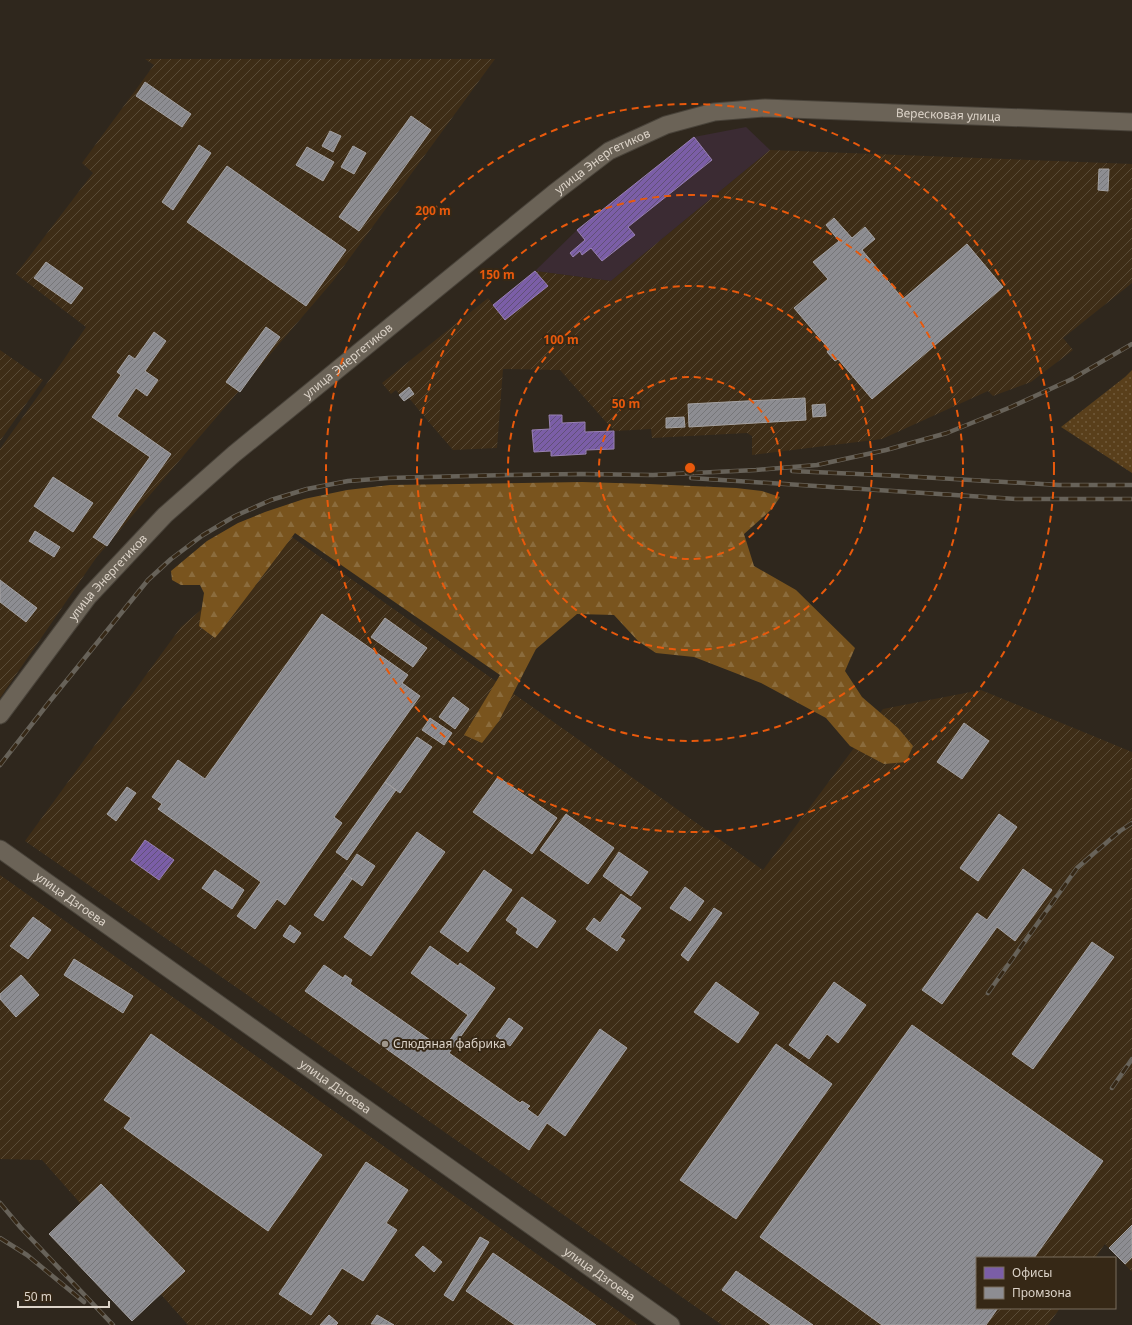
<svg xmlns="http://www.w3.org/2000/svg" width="1132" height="1325" font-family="'Noto Sans',sans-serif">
<defs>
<pattern id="industrial-furrows" width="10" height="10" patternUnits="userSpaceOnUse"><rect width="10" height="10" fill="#3e2d17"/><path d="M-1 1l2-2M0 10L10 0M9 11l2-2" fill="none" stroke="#594b37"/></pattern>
<pattern id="forest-firs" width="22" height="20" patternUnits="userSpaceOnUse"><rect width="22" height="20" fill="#79541e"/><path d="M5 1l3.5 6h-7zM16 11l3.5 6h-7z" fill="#8b6c3d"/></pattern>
<pattern id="park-dots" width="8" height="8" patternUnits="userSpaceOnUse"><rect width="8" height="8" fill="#593f1b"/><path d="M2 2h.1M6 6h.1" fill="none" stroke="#705a3b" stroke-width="1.8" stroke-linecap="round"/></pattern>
<pattern id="offices-hatch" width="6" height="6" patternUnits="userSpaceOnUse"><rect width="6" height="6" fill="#7b5ea7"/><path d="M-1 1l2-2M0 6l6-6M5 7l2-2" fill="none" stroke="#615077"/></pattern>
<pattern id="industry-hatch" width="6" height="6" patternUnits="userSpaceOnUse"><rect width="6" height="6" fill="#8d8d92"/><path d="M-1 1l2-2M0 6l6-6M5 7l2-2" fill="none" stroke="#767678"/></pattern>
</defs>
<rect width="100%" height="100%" fill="#2f271d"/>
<!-- commercial -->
<polygon fill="#3b2b33" points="746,127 770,150 611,281 535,271 577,230 694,137"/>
<!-- industrial -->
<g fill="url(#industrial-furrows)">
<polygon points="145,59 495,59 333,281 96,558 0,698 0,449 60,365 86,327 16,274 93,173 82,163 154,65"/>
<polygon points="770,150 1132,164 1132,283 1063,338 1073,350 1031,382 993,396 988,391 882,439 752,455 752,436 747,433 652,438 651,429 614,431 560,370 503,369 497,448 453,450 427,420 409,398 404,401 396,390 391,394 382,383 488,298 493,305 535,271 611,281"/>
<polygon points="0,350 43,380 0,441"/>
<polygon points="289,535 763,870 883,709 981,690 1132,752 1132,1272 1105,1244 1095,1258 977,1258 977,1308 1060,1308 1048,1325 722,1325 138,919 25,841 181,627"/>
<polygon points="0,875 416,1169 638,1325 188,1325 42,1160 0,1159"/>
</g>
<!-- forest -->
<polygon fill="url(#forest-firs)" points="582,482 649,484 736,488 762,491 780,497 772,509 744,534 754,566 796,590 855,648 845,671 862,697 898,728 913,746 906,762 884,764 850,746 826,718 761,683 694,657 656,653 638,641 614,615 577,614 536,649 499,721 482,743 464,735 500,675 295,533 224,627 215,638 199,626 204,593 200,585 181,585 172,580 171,571 207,541 238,523 265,512 304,499 347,490 390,485"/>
<!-- park -->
<polygon fill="url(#park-dots)" points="1132,370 1132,473 1061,427 1125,377"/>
<!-- offices -->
<g fill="url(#offices-hatch)" stroke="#9881b1">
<polygon points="694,137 712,160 628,227 635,235 602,261 591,248 582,255 580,251 573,257 570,253 585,240 577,230"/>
<polygon points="535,271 548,286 505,320 493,305"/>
<polygon points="549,415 562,415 562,423 585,422 585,432 614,431 614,449 586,450 586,454 551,456 551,451 534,452 532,430 550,429"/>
<polygon points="145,840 174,860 159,880 131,860"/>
</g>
<!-- industry -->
<g fill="url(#industry-hatch)" stroke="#a5a2a2">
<polygon points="145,82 191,114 182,127 136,96"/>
<polygon points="411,116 431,130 359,231 339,217"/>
<polygon points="330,131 341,136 333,152 322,146"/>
<polygon points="199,145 211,153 173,210 162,202"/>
<polygon points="353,146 366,153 354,174 341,167"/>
<polygon points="307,147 334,162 323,181 296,165"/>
<polygon points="227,166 346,250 306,306 187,222"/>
<polygon points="1099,169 1109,169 1108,191 1098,190"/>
<polygon points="834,218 852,238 865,227 875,239 862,250 903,299 967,244 1003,287 872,399 838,359 835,361 827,352 829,349 794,308 828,279 813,262 839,241 826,225"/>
<polygon points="46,262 83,288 71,304 34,278"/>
<polygon points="266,327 280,337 240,392 226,382"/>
<polygon points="154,332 166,341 145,371 158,380 147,396 136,388 117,416 171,454 107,546 93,537 150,457 92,417 121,375 117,372 129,355 135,359"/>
<polygon points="409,387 414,394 404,401 399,395"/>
<polygon points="805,398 806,420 689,427 688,404"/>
<polygon points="825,404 826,416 813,417 812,405"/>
<polygon points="684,417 685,427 666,428 666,418"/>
<polygon points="53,477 93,503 73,532 34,506"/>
<polygon points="35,531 60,547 54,557 29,541"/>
<polygon points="0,580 37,608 26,622 0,602"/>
<polygon points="322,614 408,675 402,683 420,696 334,817 342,823 285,905 277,899 255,929 237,916 261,882 158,809 162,804 152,797 178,760 205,779"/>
<polygon points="385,618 427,648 413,667 371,637"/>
<polygon points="453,697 469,709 455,729 439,717"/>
<polygon points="430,718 452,733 444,745 422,730"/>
<polygon points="964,723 989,741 962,779 937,762"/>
<polygon points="417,737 432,747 400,793 385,782"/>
<polygon points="498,777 557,818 532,854 473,812"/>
<polygon points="385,782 396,790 347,860 336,852"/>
<polygon points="127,787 136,793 116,821 107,814"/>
<polygon points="566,814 614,848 588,884 540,850"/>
<polygon points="999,814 1017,827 978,881 960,868"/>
<polygon points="417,832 445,852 371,956 344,937"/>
<polygon points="619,852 648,872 631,896 603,876"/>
<polygon points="357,854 375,866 362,886 344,873"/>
<polygon points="1023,869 1052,890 1015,941 997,927 942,1004 922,990 977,913 987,920"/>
<polygon points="215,870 244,890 232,909 202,888"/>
<polygon points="484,870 512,890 468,952 440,932"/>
<polygon points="344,873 352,879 323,921 314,915"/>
<polygon points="685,887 704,901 690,921 670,908"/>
<polygon points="621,894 641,908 620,937 625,940 617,951 586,929 594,918 600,923"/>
<polygon points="522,897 556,921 537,948 516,933 518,929 506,920"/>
<polygon points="714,908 722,913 688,961 681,955"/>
<polygon points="33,917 51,930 28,959 10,946"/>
<polygon points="290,925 301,933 294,943 283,936"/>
<polygon points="1092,942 1114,957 1033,1069 1012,1054"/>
<polygon points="430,946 458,966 460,963 495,988 449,1053 520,1103 522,1101 530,1106 527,1109 538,1117 600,1029 627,1048 565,1136 547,1123 529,1150 305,991 324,965 343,978 345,975 352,980 350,984 443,1049 468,1015 411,973"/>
<polygon points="74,959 133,996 123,1013 64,975"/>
<polygon points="21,975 39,995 16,1017 0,999 0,994"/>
<polygon points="716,982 759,1013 738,1043 694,1012"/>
<polygon points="834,982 866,1005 838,1043 827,1034 809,1059 789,1045"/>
<polygon points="509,1018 523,1028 510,1046 496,1036"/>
<polygon points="912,1025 1103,1161 1034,1258 977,1258 977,1308 998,1308 986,1325 882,1325 760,1237"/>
<polygon points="151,1034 322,1155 268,1231 124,1128 131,1118 104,1100"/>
<polygon points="776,1044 832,1084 736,1219 680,1180"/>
<polygon points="366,1162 408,1190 386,1223 397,1230 363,1281 342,1268 311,1315 279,1294"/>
<polygon points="101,1184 185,1271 132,1321 49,1234"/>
<polygon points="1132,1225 1132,1257 1125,1264 1109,1248"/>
<polygon points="480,1237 489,1242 453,1301 444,1295"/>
<polygon points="423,1246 442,1262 434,1272 415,1255"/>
<polygon points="493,1253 596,1325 515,1325 466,1291"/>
<polygon points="736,1271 813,1325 771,1325 722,1290"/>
<polygon points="329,1315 338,1323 336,1325 320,1325"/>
<polygon points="377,1315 394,1325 371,1324"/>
</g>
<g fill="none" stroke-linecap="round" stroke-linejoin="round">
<!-- secondary casing -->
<g stroke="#49433a" stroke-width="19">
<g id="secondary">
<path id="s1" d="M0,715L88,597L165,515L234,454L554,193L609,151L666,125L714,112L765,108L1132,122"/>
<path id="s2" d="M0,849L671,1325"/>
</g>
</g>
<!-- secondary -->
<use href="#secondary" stroke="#6b6357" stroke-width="17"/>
<!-- rail casing -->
<g stroke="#676259" stroke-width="4.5">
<g id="rail">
<polyline points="792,471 902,476 1059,485 1132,485"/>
<polyline points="691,478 1016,499 1132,499"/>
<polyline points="0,765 50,701 148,580 171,559 203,535 235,516 271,500 307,489 348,481 388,478 508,475 581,474 653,475 756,470 817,465 886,450 947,433 1011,407 1072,379 1132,344"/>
<polyline points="988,993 1077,868 1120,831 1132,823"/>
<polyline points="1112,1088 1132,1059"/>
<polyline points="0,1203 21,1228 113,1325"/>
<polyline points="0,1238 27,1255 84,1302"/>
</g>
</g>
<!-- rail -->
<use href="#rail" stroke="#362816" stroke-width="3" stroke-dasharray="9" stroke-linecap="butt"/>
</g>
<!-- distance rings -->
<g fill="none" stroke="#e8590c" stroke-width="2" stroke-dasharray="7 5">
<circle cx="690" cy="468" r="91"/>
<circle cx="690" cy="468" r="182"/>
<circle cx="690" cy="468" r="273"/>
<circle cx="690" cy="468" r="364"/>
</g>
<!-- markers -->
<circle fill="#9f978c" stroke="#362816" stroke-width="1.5" cx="385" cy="1044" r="4"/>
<g text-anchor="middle" stroke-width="4" stroke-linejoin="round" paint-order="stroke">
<!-- street labels -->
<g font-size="12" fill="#dcd3c8" stroke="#362816">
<text dy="4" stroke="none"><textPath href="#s1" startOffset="1181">Вересковая улица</textPath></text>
<text dy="4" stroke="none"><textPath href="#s1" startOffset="823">улица Энергетиков</textPath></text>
<text dy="4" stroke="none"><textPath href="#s1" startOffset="499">улица Энергетиков</textPath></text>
<text dy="4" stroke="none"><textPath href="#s1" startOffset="175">улица Энергетиков</textPath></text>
<text dy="4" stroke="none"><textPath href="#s2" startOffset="87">улица Дзгоева</textPath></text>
<text dy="4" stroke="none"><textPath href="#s2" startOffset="411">улица Дзгоева</textPath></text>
<text dy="4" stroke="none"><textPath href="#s2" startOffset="735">улица Дзгоева</textPath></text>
</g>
<!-- poi labels -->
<g font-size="12" fill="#dcd3c8" stroke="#362816" text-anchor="start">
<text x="393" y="1048">Слюдяная фабрика</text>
</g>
</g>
<circle cx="690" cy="468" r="6" fill="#e8590c" stroke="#362816" stroke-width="2"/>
<g font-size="12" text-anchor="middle" font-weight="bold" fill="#e8590c" stroke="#362816" stroke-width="4" stroke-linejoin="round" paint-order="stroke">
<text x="433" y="215">200 m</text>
<text x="497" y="279">150 m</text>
<text x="561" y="344">100 m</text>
<text x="626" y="408">50 m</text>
</g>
<!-- legend -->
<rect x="976" y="1257" width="140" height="52" fill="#362816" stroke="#786c5d"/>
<rect x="984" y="1267" width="20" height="12" fill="#7b5ea7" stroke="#786c5d"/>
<text x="1012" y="1277" font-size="12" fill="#dcd3c8">Офисы</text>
<rect x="984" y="1287" width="20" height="12" fill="#8d8d92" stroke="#786c5d"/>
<text x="1012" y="1297" font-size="12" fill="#dcd3c8">Промзона</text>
<!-- scale -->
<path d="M18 1301v6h91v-6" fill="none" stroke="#dcd3c8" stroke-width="2"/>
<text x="24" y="1301" font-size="12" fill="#dcd3c8" stroke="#362816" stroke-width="3" paint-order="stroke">50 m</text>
</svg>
